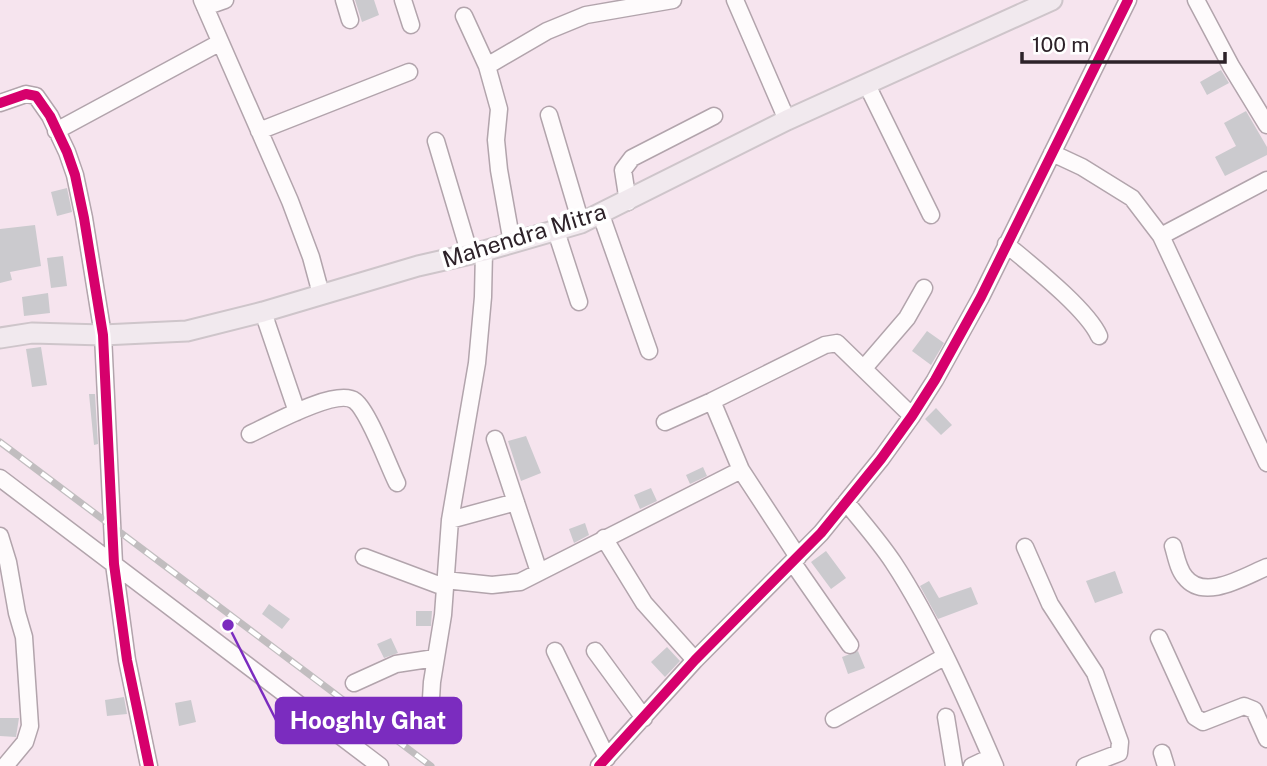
<svg xmlns="http://www.w3.org/2000/svg" width="1267" height="766" font-family="'Public Sans',sans-serif">
  <rect width="100%" height="100%" fill="#f6e4ee"/>
  <path fill="#cbcace" d="M 355,0 L 374,0 L 379,15 L 362,22 Z
    M 1221,70 L 1229,83 L 1207,95 L 1200,82 Z
    M 1246,111 L 1267,147 L 1267,155 L 1225,176 L 1215,157 L 1236,146 L 1224,123 Z
    M 67,188 L 72,212 L 57,216 L 51,192 Z
    M 35,225 L 41,266 L 10,272 L 12,280 L 0,283 L 0,229 Z
    M 63,256 L 67,286 L 51,288 L 47,258 Z
    M 48,293 L 50,313 L 24,316 L 22,297 Z
    M 927,331 L 944,343 L 931,365 L 912,351 Z
    M 41,347 L 47,385 L 32,387 L 26,349 Z
    M 89,394 L 95,394 L 98,444 L 94,445 Z
    M 936,408 L 952,425 L 941,435 L 925,419 Z
    M 526,436 L 541,473 L 521,481 L 508,441 Z
    M 703,467 L 707,476 L 690,484 L 686,475 Z
    M 651,488 L 657,501 L 640,509 L 634,495 Z
    M 585,523 L 589,535 L 574,543 L 569,529 Z
    M 826,551 L 846,578 L 831,589 L 811,562 Z
    M 1115,571 L 1123,593 L 1095,603 L 1086,581 Z
    M 929,581 L 939,598 L 971,587 L 978,604 L 938,619 L 920,586 Z
    M 269,604 L 290,619 L 282,629 L 262,614 Z
    M 416,611 L 432,611 L 431,626 L 416,626 Z
    M 391,638 L 398,653 L 384,658 L 377,644 Z
    M 667,647 L 680,661 L 665,677 L 651,662 Z
    M 858,651 L 865,668 L 848,674 L 842,657 Z
    M 124,697 L 127,714 L 107,716 L 105,700 Z
    M 191,700 L 196,722 L 179,726 L 175,703 Z
    M 0,718 L 19,718 L 16,737 L 0,736 Z"/>
  <g fill="none" stroke-linecap="round" stroke-linejoin="round">
    <defs>
      <path id="minor" d="M 202,0 L 290,201 L 311,257 L 321,294
        M 344,0 L 350,20
        M 403,0 L 411,25
        M 735,0 L 787,120
        M 1196,0 L 1231,66 L 1267,125
        M 205,7 L 225,0
        M 464,16 L 487,66 L 499,109 L 496,140 L 499,170 L 512,243
        M 487,66 L 547,31 L 586,15 L 673,0
        M 867,85 L 931,215
        M 0,103 L 26,94 L 36,96 L 50,116 L 67,152 L 75,175 L 84,218 L 103,335 L 114,564 L 127,660 L 149,766
        M 549,115 L 581,223
        M 56,131 L 219,43
        M 259,131 L 409,72
        M 436,141 L 470,255
        M 1052,153 L 1082,167 L 1132,198 L 1161,236 L 1267,463
        M 628,202 L 623,170 L 632,158 L 714,116
        M 601,215 L 649,351
        M 556,231 L 579,302
        M 1161,236 L 1267,180
        M 1006,244 C 1031,265 1087,309 1099,336
        M 263,312 L 297,412
        M 864,368 L 907,318 L 924,288
        M 712,401 L 741,470 L 798,557
        M 665,422 L 712,401 L 825,345 L 837,343 L 912,416
        M 250,434 C 270,425 337,387 355,401 C 369,412 388,465 397,483
        M 495,439 L 539,572
        M 0,478 L 380,766
        M 846,502 C 862,522 879,541 893,562 C 932,621 967,701 995,766
        M 450,520 L 516,502
        M 0,536 L 8,562 L 17,613 L 24,637 L 30,726 L 25,742 L 5,766
        M 604,538 L 644,603 L 695,660
        M 1173,546 C 1176,556 1178,569 1185,577 C 1204,602 1245,576 1267,567
        M 1025,547 L 1050,604 L 1095,673 L 1120,742 L 1119,753 L 1085,766
        M 364,557 L 444,587
        M 793,563 L 850,645
        M 445,580 L 492,585 L 520,582 L 741,470
        M 1159,638 L 1195,717 L 1203,722 L 1244,706 L 1254,710 L 1267,739
        M 555,651 L 607,758
        M 595,651 L 644,718
        M 354,683 L 396,664 L 435,658
        M 946,717 L 954,766
        M 834,719 L 944,657
        M 429,732 L 432,682 L 443,615 L 450,520 L 477,363 L 483,297 L 484,251
        M 1162,753 L 1166,766
        M 599,766 L 695,660 L 821,533 L 881,459 L 912,416 L 935,380 L 981,297 L 1128,0
        M 972,766 L 991,757"/>
      <path id="major" d="M 0,338 L 32,333 L 103,335 L 187,331 L 263,312 L 418,266 L 484,251 L 581,223 L 787,120 L 1052,0"/>
    </defs>
    <use href="#minor" stroke="#b2a4ac" stroke-width="19"/>
    <use href="#major" stroke="#cec5ca" stroke-width="23"/>
    <use href="#minor" stroke="#fefbfc" stroke-width="16"/>
    <use href="#major" stroke="#f1e9ee" stroke-width="19"/>
    <defs>
      <path id="rail" d="M 0,442 L 431,766"/>
    </defs>
    <use href="#rail" stroke="#c1bdbf" stroke-width="7"/>
    <use href="#rail" stroke="#fff" stroke-width="4.5" stroke-dasharray="13" stroke-linecap="butt"/>
    <defs>
      <path id="cycleway" d="M 0,103 L 26,94 L 36,96 L 50,116 L 67,152 L 75,175 L 84,218 L 103,335 L 114,564 L 127,660 L 149,766
        M 599,766 L 695,660 L 821,533 L 881,459 L 912,416 L 935,380 L 981,297 L 1128,0"/>
    </defs>
    <use href="#cycleway" stroke="#fff" stroke-width="15"/>
    <use href="#cycleway" stroke="#d6006c" stroke-width="10"/>
  </g>
  <g text-anchor="middle" dominant-baseline="central" stroke-width="7" stroke-linejoin="round" paint-order="stroke">
    <g font-size="23" fill="#2d2229" stroke="#fff">
      <text transform="translate(524 235) rotate(-17)">Mahendra Mitra</text>
    </g>
  </g>
  <path fill="none" stroke="#7b2cbf" stroke-width="2.5" d="M228 625L276 720"/>
  <circle fill="#7b2cbf" stroke="#fff" stroke-width="2.5" cx="228" cy="625" r="7"/>
  <rect fill="#7b2cbf" stroke="#7b2cbf" stroke-width="2.5" x="276" y="698" width="185" height="45" rx="7"/>
  <g font-size="24" text-anchor="middle" font-weight="bold" fill="#fff">
    <text x="368" y="729">Hooghly Ghat</text>
  </g>
  <path d="M1022 52v10h203v-10" fill="none" stroke="#2d2229" stroke-width="3.5"/>
  <text x="1032" y="52" font-size="21" fill="#2d2229" stroke="#ffffff" stroke-width="5" paint-order="stroke">100 m</text>
</svg>
